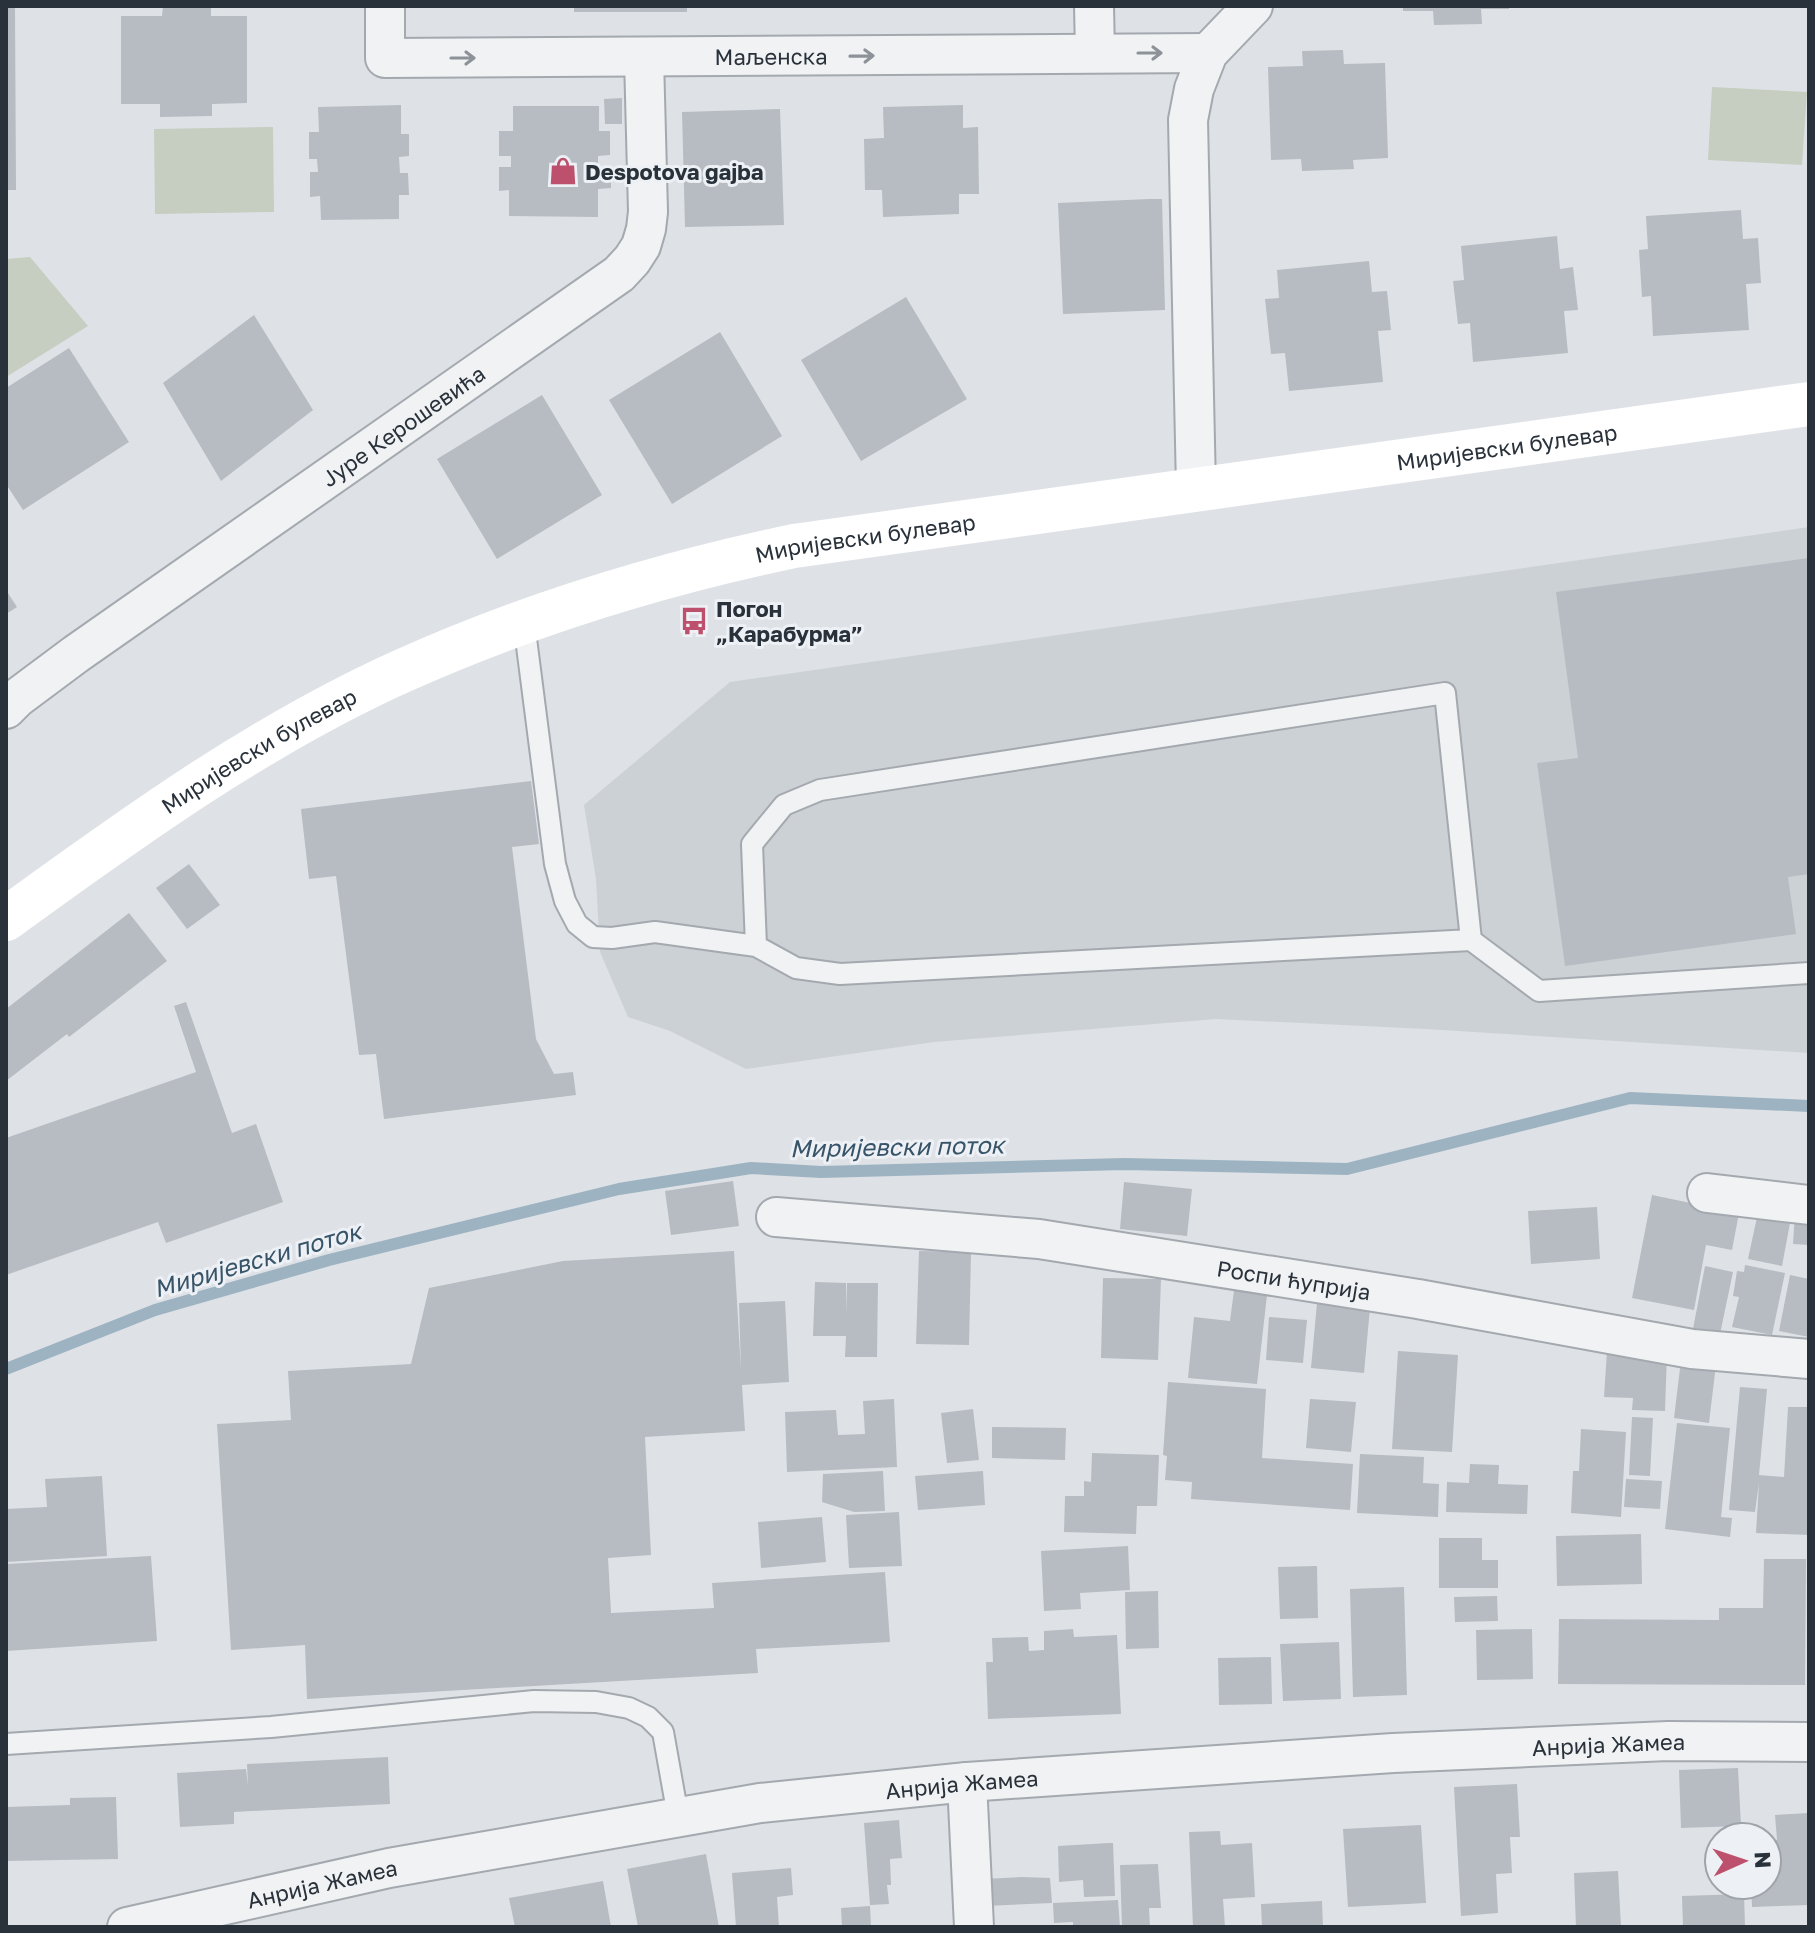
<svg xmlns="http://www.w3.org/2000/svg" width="1815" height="1933" font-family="'Golos Text',sans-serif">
  <rect width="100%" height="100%" fill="#dee2e6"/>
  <path fill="#ccd1d6" d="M 1809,527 L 1809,1053 L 1426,1029 L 1216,1019 L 934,1042 L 746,1069 L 670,1031 L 628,1017 L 600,952 L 596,879 L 584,805 L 730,682 Z"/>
  <path fill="#c5cec0" d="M 1712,87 L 1807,92 L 1802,165 L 1708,160 Z
    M 273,127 L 274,212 L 155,214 L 154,129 Z
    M 30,257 L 88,326 L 6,377 L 6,259 Z"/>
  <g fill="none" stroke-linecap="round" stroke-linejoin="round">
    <path stroke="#9db3c2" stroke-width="12" d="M 6,1369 L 155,1310 L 329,1260 L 619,1189 L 751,1168 L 821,1172 L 1125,1164 L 1347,1169 L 1630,1098 L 1809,1106"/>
  </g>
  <path fill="#b6bcc2" d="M 6,6 L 15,6 L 16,190 L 6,190 Z
    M 163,6 L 211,6 L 211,16 L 247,16 L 247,103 L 212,104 L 212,116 L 160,117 L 160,104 L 121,104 L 121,16 L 162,16 Z
    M 574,6 L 687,6 L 687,12 L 574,12 Z
    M 1403,6 L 1509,6 L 1509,9 L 1481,9 L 1482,24 L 1434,25 L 1433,11 L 1403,11 Z
    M 1343,50 L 1344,64 L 1385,63 L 1388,158 L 1353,160 L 1354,169 L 1302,171 L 1301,159 L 1271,160 L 1268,67 L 1303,66 L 1302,51 Z
    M 622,98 L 622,124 L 605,124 L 604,99 Z
    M 401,105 L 401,134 L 409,134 L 409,156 L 399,157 L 400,173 L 408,173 L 409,195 L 399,195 L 399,219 L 321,220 L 320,196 L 310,197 L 310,172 L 318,172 L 317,159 L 309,159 L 309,132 L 319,132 L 318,107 Z
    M 963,105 L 963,128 L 978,127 L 979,194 L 959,194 L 959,214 L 883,217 L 882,190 L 865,190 L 864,139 L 884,138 L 883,107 Z
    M 513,106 L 599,106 L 599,131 L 610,131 L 610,155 L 598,156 L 598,170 L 611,170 L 611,188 L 598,189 L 598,217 L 509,216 L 509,190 L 499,191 L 499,167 L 511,167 L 511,156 L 499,156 L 499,131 L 513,131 Z
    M 780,109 L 784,225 L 685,227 L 682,112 Z
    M 1149,199 L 1162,199 L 1165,310 L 1063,314 L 1058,203 Z
    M 1741,210 L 1743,239 L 1758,238 L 1761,283 L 1746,284 L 1749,330 L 1653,336 L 1651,296 L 1642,297 L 1639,250 L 1648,249 L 1646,216 Z
    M 1557,236 L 1560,269 L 1573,267 L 1578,310 L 1564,311 L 1568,353 L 1473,362 L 1470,323 L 1458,324 L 1453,281 L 1464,280 L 1461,246 Z
    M 1369,261 L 1372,292 L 1387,291 L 1391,330 L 1378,331 L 1383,382 L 1289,391 L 1285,353 L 1271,354 L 1265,299 L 1279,298 L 1277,270 Z
    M 906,297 L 967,399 L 861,461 L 801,360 Z
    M 254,315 L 313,410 L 221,481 L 163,383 Z
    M 720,332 L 782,436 L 672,504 L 609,400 Z
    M 69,348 L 129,442 L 23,510 L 6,484 L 6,388 Z
    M 542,395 L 602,495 L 497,559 L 437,459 Z
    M 1809,558 L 1809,874 L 1788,877 L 1796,934 L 1565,966 L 1537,763 L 1578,758 L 1556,592 Z
    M 6,590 L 17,607 L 6,614 Z
    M 531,781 L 539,844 L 512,847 L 536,1039 L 554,1074 L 573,1072 L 576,1095 L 384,1119 L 376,1054 L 359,1055 L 336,876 L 309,879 L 301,809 Z
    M 189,864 L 220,905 L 187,929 L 156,888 Z
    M 129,913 L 167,961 L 69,1037 L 67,1034 L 6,1081 L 6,1009 Z
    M 186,1002 L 232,1133 L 256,1124 L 283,1202 L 166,1243 L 158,1222 L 6,1275 L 6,1138 L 196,1072 L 174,1006 Z
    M 733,1181 L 739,1226 L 671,1235 L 665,1191 Z
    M 1124,1182 L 1192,1189 L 1187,1236 L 1120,1229 Z
    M 1652,1195 L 1739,1213 L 1732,1250 L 1706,1245 L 1694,1310 L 1632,1298 Z
    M 1597,1207 L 1600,1259 L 1531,1264 L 1528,1211 Z
    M 1795,1212 L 1809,1213 L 1809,1245 L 1793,1244 Z
    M 1757,1217 L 1790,1223 L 1782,1266 L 1748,1259 Z
    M 734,1251 L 741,1370 L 739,1303 L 785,1301 L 789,1382 L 742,1385 L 745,1431 L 645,1437 L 651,1555 L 608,1558 L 611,1613 L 714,1608 L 712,1583 L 885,1572 L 890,1642 L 756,1649 L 758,1673 L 307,1699 L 305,1645 L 231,1650 L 217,1424 L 291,1420 L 288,1371 L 411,1364 L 429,1288 L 563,1261 Z
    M 919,1251 L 971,1252 L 969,1345 L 916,1344 Z
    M 1745,1265 L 1785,1273 L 1772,1335 L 1732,1327 L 1739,1297 L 1733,1296 L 1737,1271 L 1744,1272 Z
    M 1705,1266 L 1733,1272 L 1720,1334 L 1693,1329 Z
    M 1790,1275 L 1809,1279 L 1809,1337 L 1779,1331 Z
    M 1103,1278 L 1161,1279 L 1158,1360 L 1101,1358 Z
    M 815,1282 L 846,1283 L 846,1313 L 847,1283 L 878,1283 L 877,1357 L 845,1357 L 846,1336 L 813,1336 Z
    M 1235,1283 L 1268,1286 L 1257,1384 L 1188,1378 L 1194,1317 L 1230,1321 Z
    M 1317,1303 L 1370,1308 L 1364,1373 L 1311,1368 Z
    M 1269,1317 L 1307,1320 L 1303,1363 L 1266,1360 Z
    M 1398,1351 L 1458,1355 L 1452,1452 L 1392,1449 Z
    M 1607,1351 L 1667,1353 L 1665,1411 L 1632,1410 L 1633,1398 L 1604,1397 Z
    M 1682,1352 L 1717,1356 L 1709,1423 L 1674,1418 Z
    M 1168,1382 L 1266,1389 L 1262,1458 L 1353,1464 L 1350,1510 L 1191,1499 L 1192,1482 L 1165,1480 L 1167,1456 L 1163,1455 Z
    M 1740,1387 L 1767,1389 L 1759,1475 L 1784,1477 L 1788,1407 L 1809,1407 L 1809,1535 L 1756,1533 L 1759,1483 L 1755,1512 L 1729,1510 Z
    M 894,1399 L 897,1467 L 787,1472 L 785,1412 L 836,1410 L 838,1435 L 865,1434 L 863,1401 Z
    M 1310,1399 L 1356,1402 L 1351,1452 L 1306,1448 Z
    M 973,1409 L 979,1460 L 947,1463 L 941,1413 Z
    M 1632,1417 L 1653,1418 L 1650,1476 L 1629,1475 Z
    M 1677,1423 L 1730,1428 L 1721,1517 L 1732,1518 L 1730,1537 L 1665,1529 Z
    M 992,1427 L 1066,1428 L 1065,1460 L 992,1458 Z
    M 1581,1429 L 1626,1432 L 1621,1517 L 1571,1513 L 1573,1471 L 1579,1471 Z
    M 1092,1453 L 1159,1455 L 1157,1506 L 1137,1506 L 1136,1534 L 1064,1532 L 1065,1496 L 1084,1496 L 1084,1481 L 1091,1482 Z
    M 1360,1454 L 1424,1457 L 1423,1483 L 1439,1484 L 1438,1517 L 1357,1513 Z
    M 1470,1464 L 1499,1465 L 1498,1484 L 1528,1485 L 1527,1514 L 1446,1512 L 1447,1482 L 1469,1483 Z
    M 883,1471 L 885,1511 L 854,1512 L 822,1502 L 823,1474 Z
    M 983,1471 L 985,1505 L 918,1510 L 915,1476 Z
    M 102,1476 L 107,1556 L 6,1562 L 6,1509 L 47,1507 L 45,1479 Z
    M 1626,1479 L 1662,1481 L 1660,1509 L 1624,1507 Z
    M 899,1512 L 902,1566 L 849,1568 L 846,1515 Z
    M 822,1517 L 826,1562 L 761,1568 L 758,1522 Z
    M 1641,1534 L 1642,1584 L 1557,1586 L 1556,1536 Z
    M 1439,1538 L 1482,1538 L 1482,1560 L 1498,1560 L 1498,1588 L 1439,1588 Z
    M 1128,1546 L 1130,1590 L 1080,1593 L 1081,1609 L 1044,1611 L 1041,1551 Z
    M 151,1556 L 157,1641 L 6,1651 L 6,1564 Z
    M 1764,1559 L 1806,1559 L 1805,1685 L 1558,1684 L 1559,1619 L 1719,1620 L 1719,1608 L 1763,1608 Z
    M 1317,1566 L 1318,1618 L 1280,1619 L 1278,1567 Z
    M 1404,1587 L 1407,1695 L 1353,1697 L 1350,1589 Z
    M 1158,1591 L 1159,1648 L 1126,1649 L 1125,1592 Z
    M 1497,1596 L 1498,1621 L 1455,1622 L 1454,1597 Z
    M 1073,1629 L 1074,1637 L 1117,1635 L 1121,1714 L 988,1719 L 986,1662 L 993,1662 L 992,1638 L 1028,1637 L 1029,1651 L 1044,1650 L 1044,1631 Z
    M 1532,1629 L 1533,1679 L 1477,1680 L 1476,1630 Z
    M 1339,1642 L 1341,1699 L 1283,1701 L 1280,1644 Z
    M 1271,1657 L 1272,1704 L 1219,1705 L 1218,1658 Z
    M 388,1757 L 390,1804 L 234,1812 L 234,1824 L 180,1827 L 177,1773 L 246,1769 L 248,1786 L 247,1764 Z
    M 1738,1768 L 1741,1826 L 1681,1828 L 1679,1770 Z
    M 1517,1784 L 1520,1837 L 1510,1837 L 1512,1873 L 1496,1874 L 1498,1913 L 1461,1916 L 1454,1787 Z
    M 116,1797 L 118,1859 L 6,1861 L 6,1807 L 70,1805 L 70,1798 Z
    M 1809,1813 L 1809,1905 L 1752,1907 L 1751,1885 L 1767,1885 L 1767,1840 L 1777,1840 L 1775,1815 Z
    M 899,1820 L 902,1858 L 890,1859 L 891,1885 L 887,1885 L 889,1904 L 870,1905 L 864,1823 Z
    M 1421,1825 L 1426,1903 L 1348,1907 L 1343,1829 Z
    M 1220,1831 L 1221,1845 L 1252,1843 L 1255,1897 L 1223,1899 L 1225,1927 L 1193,1927 L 1189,1832 Z
    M 1109,1843 L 1113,1843 L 1115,1896 L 1084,1897 L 1083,1880 L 1059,1882 L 1058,1846 Z
    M 706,1854 L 719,1927 L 638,1927 L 627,1869 Z
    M 1158,1864 L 1161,1908 L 1149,1908 L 1150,1927 L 1122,1927 L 1120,1865 Z
    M 791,1868 L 793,1895 L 777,1897 L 779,1927 L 736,1927 L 732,1873 Z
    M 1618,1871 L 1621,1927 L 1576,1927 L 1574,1873 Z
    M 1021,1877 L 1050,1878 L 1052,1903 L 985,1906 L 984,1879 Z
    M 603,1881 L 611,1927 L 515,1927 L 509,1898 Z
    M 1744,1894 L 1745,1927 L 1683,1927 L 1682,1896 Z
    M 1118,1900 L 1120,1927 L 1073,1927 L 1073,1922 L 1054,1923 L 1053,1903 Z
    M 1322,1901 L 1323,1927 L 1262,1927 L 1261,1904 Z
    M 870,1906 L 871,1927 L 842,1927 L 841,1908 Z"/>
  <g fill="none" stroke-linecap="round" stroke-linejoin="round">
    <defs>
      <path id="lane" d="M 524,623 L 555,864 L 565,901 L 577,924 L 593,937 L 612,938 L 655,932 L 756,946 L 796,968 L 840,974 L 1471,940 L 1539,991 L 1809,973
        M 756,946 L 752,844 L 784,805 L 820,790 L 1445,693 L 1471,940
        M 6,1744 L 271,1727 L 534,1701 L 596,1702 L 629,1708 L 648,1717 L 663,1732 L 678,1816"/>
      <g id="street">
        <path id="s1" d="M 385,6 L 385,58 L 1208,53"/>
        <path d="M 1094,6 L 1095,53"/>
        <path d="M 1196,488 L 1188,120 L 1194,89 L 1208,53 L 1253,6"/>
        <path id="s2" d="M 6,709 L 17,698 L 76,654 L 619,274 L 632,260 L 641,246 L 646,229 L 648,212 L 644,58"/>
        <path d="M 1707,1193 L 1809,1205"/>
        <path id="s3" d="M 776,1217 L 1039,1239 L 1418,1299 L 1692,1349 L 1809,1359"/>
        <path d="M 967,1782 L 974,1927"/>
        <path id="s4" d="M 127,1927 L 389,1868 L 760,1803 L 967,1782 L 1393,1753 L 1668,1741 L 1809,1742"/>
      </g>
    </defs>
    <use href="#lane" stroke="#a4a9af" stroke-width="24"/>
    <use href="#street" stroke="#a4a9af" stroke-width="42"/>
    <use href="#lane" stroke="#f0f2f4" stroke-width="20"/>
    <use href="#street" stroke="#f0f2f4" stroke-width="38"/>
    <path stroke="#fff" stroke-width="44" id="s5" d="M 6,919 C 131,828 260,735 402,671 C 527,615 660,574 794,546 L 1809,404"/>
  </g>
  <defs><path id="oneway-shaft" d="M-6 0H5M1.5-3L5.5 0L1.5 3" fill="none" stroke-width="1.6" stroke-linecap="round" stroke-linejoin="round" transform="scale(2)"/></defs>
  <g stroke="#8c9297">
    <use href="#oneway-shaft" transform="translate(1150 53)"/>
    <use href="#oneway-shaft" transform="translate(862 56) rotate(-1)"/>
    <use href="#oneway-shaft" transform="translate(463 58)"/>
  </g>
  <defs>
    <symbol id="shop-bare" viewBox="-9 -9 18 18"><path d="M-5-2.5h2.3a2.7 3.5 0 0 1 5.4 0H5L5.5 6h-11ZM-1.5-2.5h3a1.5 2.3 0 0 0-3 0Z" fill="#bd516d" stroke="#edf0f4" stroke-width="2.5" paint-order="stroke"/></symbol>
    <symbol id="bus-bare" viewBox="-9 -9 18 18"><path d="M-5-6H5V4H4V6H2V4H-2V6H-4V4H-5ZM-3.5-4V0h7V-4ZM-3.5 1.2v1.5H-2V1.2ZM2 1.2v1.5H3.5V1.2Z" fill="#bd516d" stroke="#edf0f4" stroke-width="2.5" paint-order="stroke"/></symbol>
  </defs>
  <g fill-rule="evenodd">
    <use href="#shop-bare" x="543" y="151" width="40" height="40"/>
    <use href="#bus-bare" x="674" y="601" width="40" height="40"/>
  </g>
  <g text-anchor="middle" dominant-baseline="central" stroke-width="6" stroke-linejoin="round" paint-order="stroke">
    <g font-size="22" fill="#29313a" stroke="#edf0f4">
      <text stroke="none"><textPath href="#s1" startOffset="438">Маљенска</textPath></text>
      <text stroke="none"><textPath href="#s2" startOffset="488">Јуре Керошевића</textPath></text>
      <text stroke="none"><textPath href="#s5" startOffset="1600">Миријевски булевар</textPath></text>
      <text stroke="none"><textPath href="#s5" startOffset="952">Миријевски булевар</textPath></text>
      <text stroke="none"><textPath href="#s5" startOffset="304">Миријевски булевар</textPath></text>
      <text stroke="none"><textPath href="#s3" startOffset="522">Роспи ћуприја</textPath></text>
      <text stroke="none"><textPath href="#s4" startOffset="1496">Анрија Жамеа</textPath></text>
      <text stroke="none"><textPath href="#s4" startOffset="848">Анрија Жамеа</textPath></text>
      <text stroke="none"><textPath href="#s4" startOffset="200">Анрија Жамеа</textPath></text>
    </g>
    <g font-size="22" font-weight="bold" fill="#29313a" stroke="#edf0f4" text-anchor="start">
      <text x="585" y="171">Despotova gajba</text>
      <text x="716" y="608">Погон<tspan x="716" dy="25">„Карабурма”</tspan></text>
    </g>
    <g font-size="24" font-style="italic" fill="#385469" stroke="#edf0f4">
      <text transform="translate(897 1146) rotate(-1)">Миријевски поток</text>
      <text transform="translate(257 1259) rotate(-16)">Миријевски поток</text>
    </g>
  </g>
  <rect width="1815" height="1933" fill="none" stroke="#29313a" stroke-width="16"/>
  <g transform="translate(1743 1861) rotate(87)"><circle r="38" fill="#edf0f4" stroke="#9fa4aa" stroke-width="2"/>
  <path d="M0-6L14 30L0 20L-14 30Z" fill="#bd516d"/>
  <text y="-12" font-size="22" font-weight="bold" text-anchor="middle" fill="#29313a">N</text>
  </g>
</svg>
